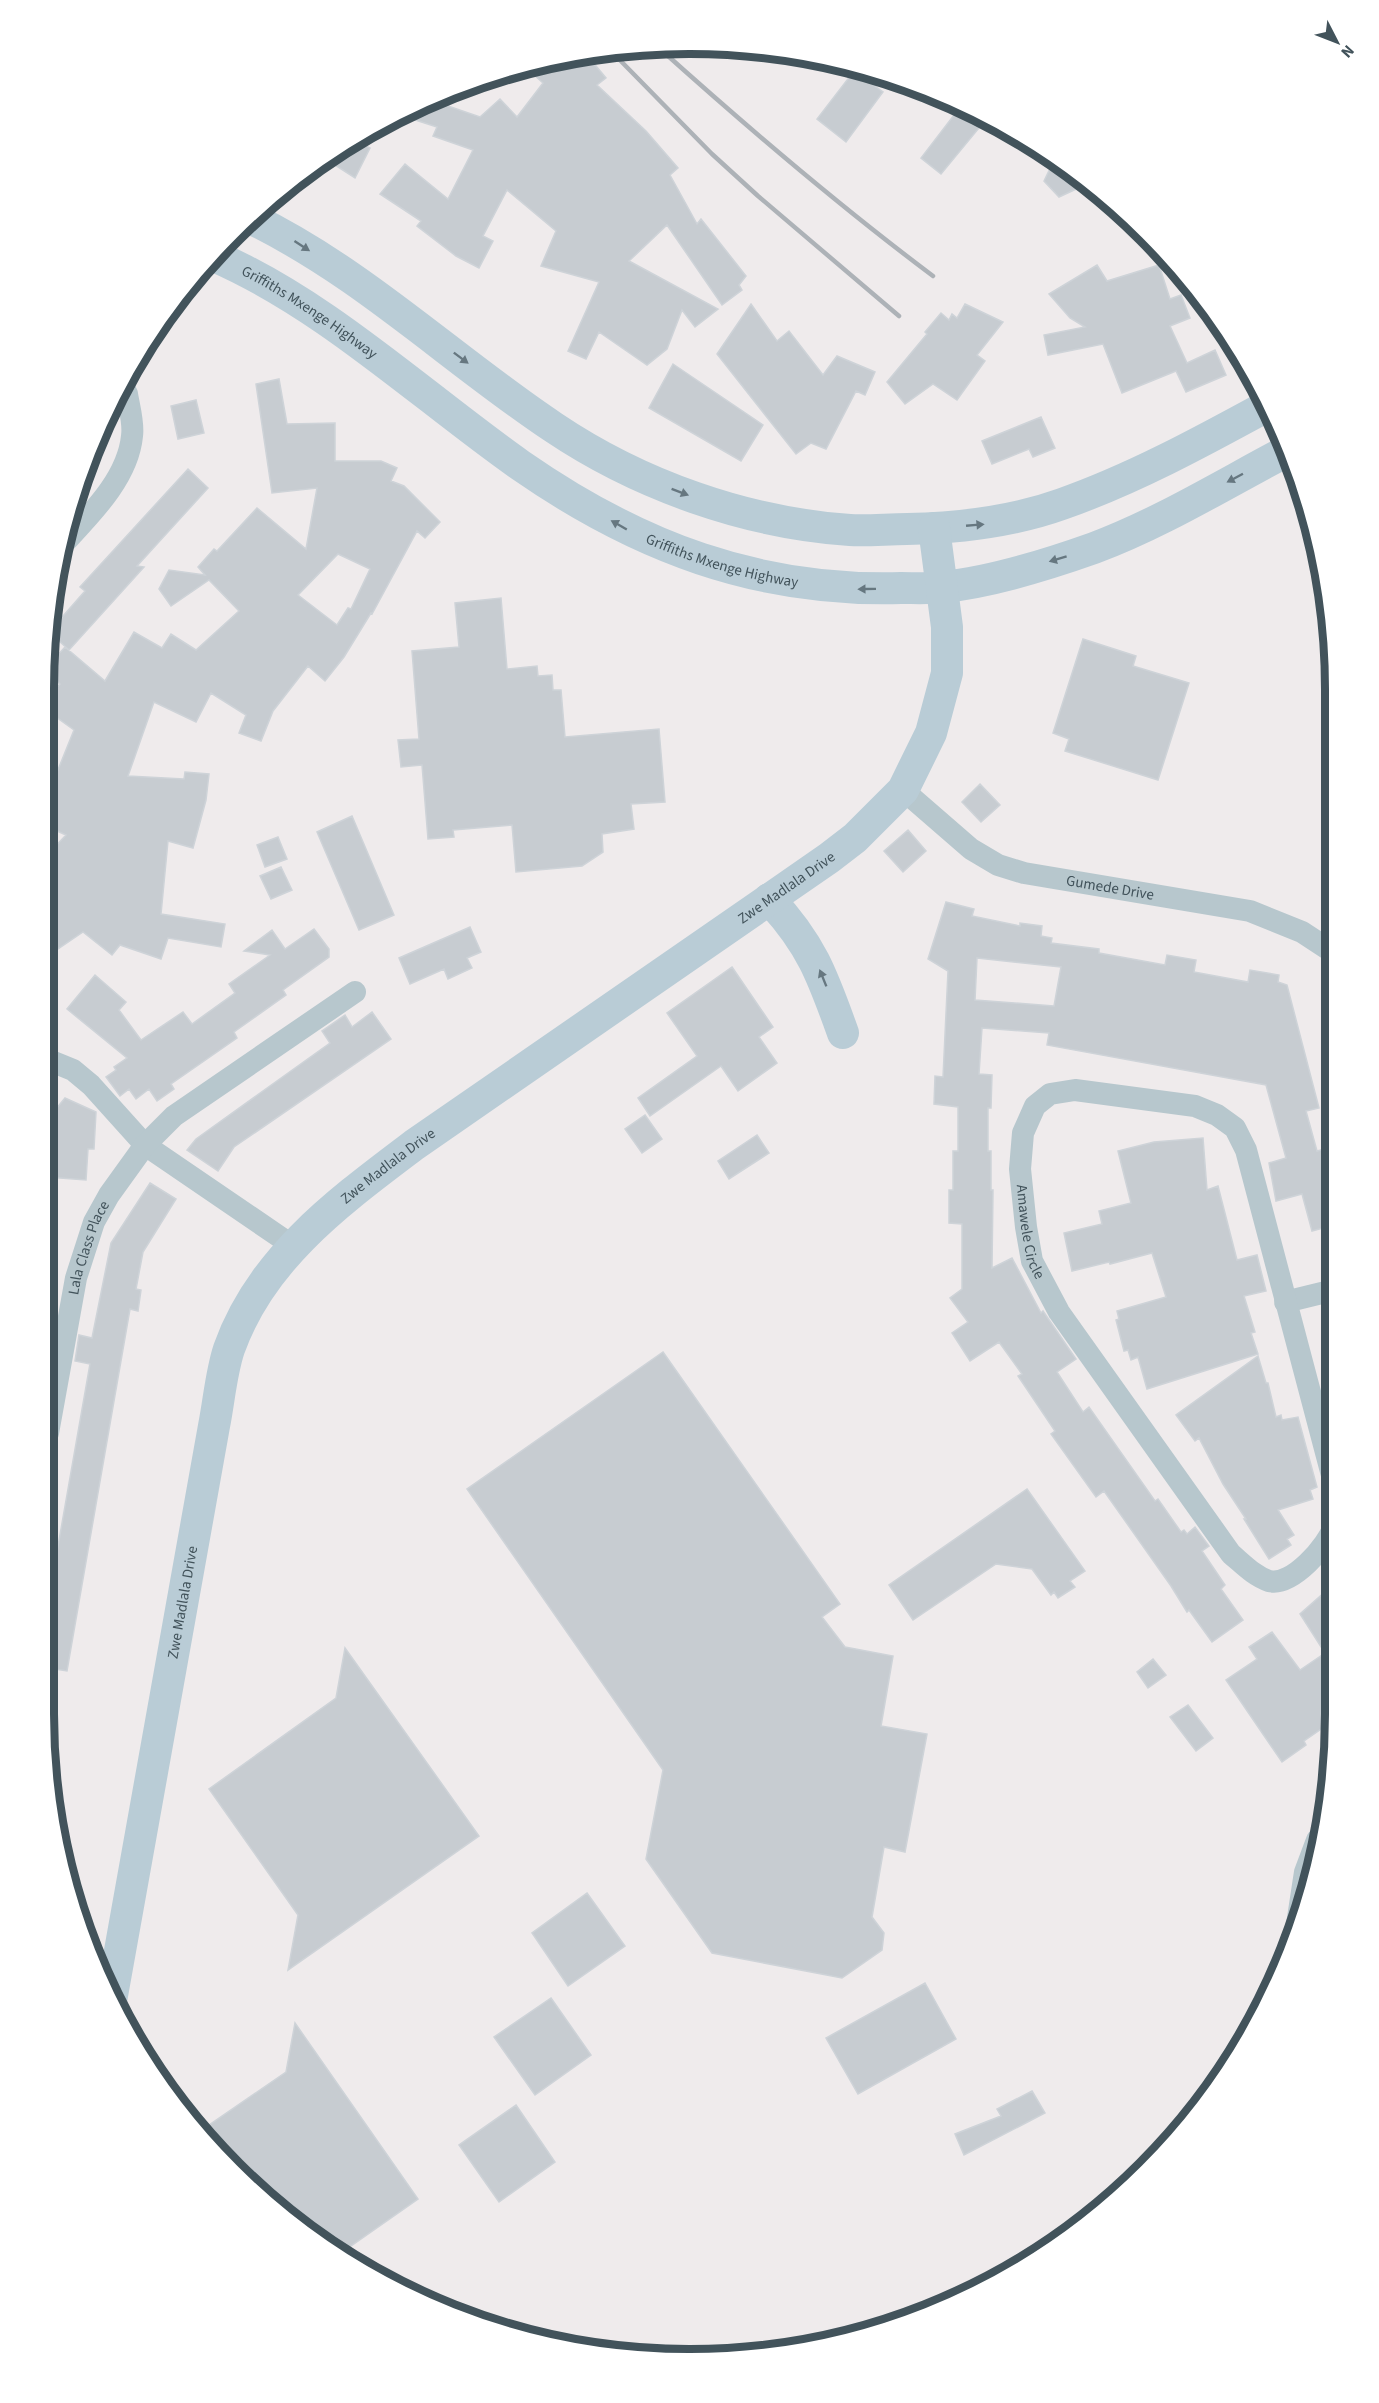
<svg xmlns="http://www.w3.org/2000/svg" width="1379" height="2403" font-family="'Source Sans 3',sans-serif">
  <rect width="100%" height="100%" fill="#efebec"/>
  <path fill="#c7ccd1" stroke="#ced3d8" stroke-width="1.5" fill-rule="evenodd" d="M 586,54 L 606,78 L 597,85 L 646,131 L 678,168 L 670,175 L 697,224 L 701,219 L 746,276 L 739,285 L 742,290 L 722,305 L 667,225 L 629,261 L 718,309 L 695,327 L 682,310 L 667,349 L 647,365 L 599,332 L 586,359 L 568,351 L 599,282 L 541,266 L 556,231 L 507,190 L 483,236 L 493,241 L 479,268 L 456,256 L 417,226 L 421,221 L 380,194 L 405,164 L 448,199 L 473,150 L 433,136 L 437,127 L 400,115 L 451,90 L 448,106 L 480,117 L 500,99 L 517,117 L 543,83 L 532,73 L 542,62 L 563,56 Z
    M 854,71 L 883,92 L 846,142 L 817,119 Z
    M 961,106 L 971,111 L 979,128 L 941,174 L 921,158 Z
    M 354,140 L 370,148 L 355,178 L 324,158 Z
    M 1055,158 L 1072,172 L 1087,184 L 1059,197 L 1044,181 Z
    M 1097,265 L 1107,281 L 1159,265 L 1170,299 L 1181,295 L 1190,318 L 1170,326 L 1187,363 L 1215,350 L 1226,375 L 1186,392 L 1176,371 L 1122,393 L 1103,344 L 1048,355 L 1044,335 L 1085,327 L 1070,318 L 1049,294 Z
    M 751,304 L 777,341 L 789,331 L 823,375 L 837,356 L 875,372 L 865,395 L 856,391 L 826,449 L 811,443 L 796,454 L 717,354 Z
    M 965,304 L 1003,322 L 977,355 L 985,361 L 957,400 L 933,384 L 905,404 L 887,382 L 927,334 L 925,332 L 941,313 L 949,320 L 952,314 L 957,318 Z
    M 673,364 L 763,425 L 741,461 L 649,408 Z
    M 279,379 L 287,424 L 335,423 L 335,461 L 381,461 L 397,468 L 391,481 L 404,486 L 440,522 L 425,538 L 417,531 L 372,614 L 371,613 L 344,657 L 325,681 L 308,666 L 273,711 L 261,741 L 239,733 L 246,715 L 211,693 L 196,722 L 154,702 L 128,776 L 184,779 L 185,772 L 209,774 L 206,800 L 193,848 L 168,841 L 161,914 L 225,924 L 221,947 L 168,938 L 161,959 L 120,945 L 112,955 L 83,932 L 46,957 L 46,856 L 66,835 L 46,826 L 45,802 L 74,730 L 45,709 L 45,703 L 60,684 L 45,669 L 65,647 L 105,681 L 134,632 L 162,648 L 171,634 L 196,650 L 239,611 L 209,580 L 171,606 L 159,589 L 169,570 L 205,575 L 198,567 L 214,549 L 217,551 L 257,508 L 306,549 L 317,488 L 272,493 L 256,384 ZM 338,554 L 370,569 L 351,609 L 348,608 L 337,625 L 298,595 Z
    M 196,400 L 204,433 L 178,439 L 171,406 Z
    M 1041,417 L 1055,448 L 1033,457 L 1029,449 L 992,464 L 982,441 Z
    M 188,469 L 208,488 L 137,566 L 144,567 L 69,650 L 49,632 L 85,591 L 80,587 Z
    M 501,598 L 507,669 L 537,666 L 538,676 L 552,675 L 553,690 L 561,690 L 565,737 L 659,729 L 665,802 L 631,804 L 634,829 L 602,834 L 603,852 L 582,866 L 516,872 L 512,825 L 453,830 L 454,837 L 428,839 L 422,765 L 401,767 L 398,740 L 419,739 L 412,651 L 459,647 L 455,603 Z
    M 1083,639 L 1136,656 L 1133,666 L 1189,683 L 1158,780 L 1065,751 L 1069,739 L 1053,733 Z
    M 980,784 L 1000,805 L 981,822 L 962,802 Z
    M 352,816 L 394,915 L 359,930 L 317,832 Z
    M 908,830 L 926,851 L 903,872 L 884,851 Z
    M 278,837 L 287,859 L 265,867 L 257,845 Z
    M 281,867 L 292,890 L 271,899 L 260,876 Z
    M 946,902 L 974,909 L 972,916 L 1020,926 L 1020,923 L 1042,926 L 1041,936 L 1052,938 L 1051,943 L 1099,949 L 1099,953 L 1165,965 L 1167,955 L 1196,960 L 1194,972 L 1248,982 L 1250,970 L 1279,975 L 1278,982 L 1287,985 L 1319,1108 L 1306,1111 L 1317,1151 L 1329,1148 L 1334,1168 L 1334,1225 L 1312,1231 L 1302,1194 L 1276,1201 L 1269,1163 L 1286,1158 L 1266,1085 L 1047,1045 L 1049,1033 L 982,1028 L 979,1074 L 992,1075 L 991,1108 L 988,1108 L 988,1151 L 991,1151 L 991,1190 L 993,1190 L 992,1268 L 1012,1258 L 1041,1313 L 1043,1311 L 1076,1359 L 1057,1372 L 1083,1412 L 1089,1407 L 1155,1501 L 1158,1499 L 1181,1532 L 1184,1530 L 1187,1534 L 1195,1527 L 1209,1546 L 1202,1551 L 1225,1585 L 1221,1589 L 1243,1620 L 1212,1642 L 1189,1610 L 1187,1612 L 1171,1586 L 1104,1491 L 1096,1497 L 1051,1434 L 1055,1431 L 1018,1376 L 1022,1374 L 999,1342 L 970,1361 L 952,1333 L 968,1322 L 950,1298 L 962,1289 L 962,1224 L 949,1223 L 949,1190 L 953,1190 L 953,1151 L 958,1151 L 958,1107 L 934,1104 L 935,1076 L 943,1077 L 948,971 L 928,959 ZM 977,958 L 1061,967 L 1054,1006 L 975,1000 Z
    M 470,927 L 481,952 L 467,958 L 472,968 L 448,979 L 444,969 L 410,984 L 399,958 Z
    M 314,929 L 329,949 L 329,957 L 283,990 L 286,995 L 234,1032 L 237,1038 L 171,1084 L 174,1089 L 157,1101 L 149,1089 L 136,1099 L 129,1089 L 120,1096 L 106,1077 L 116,1070 L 114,1067 L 127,1058 L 67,1009 L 95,975 L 126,1002 L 119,1010 L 141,1040 L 183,1012 L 192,1024 L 235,993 L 229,984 L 270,955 L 244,951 L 272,930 L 285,949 Z
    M 732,967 L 773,1027 L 759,1037 L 777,1063 L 738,1091 L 721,1066 L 650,1116 L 638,1098 L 697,1056 L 667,1013 Z
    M 372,1012 L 391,1039 L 234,1147 L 218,1171 L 187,1150 L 196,1139 L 330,1043 L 322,1031 L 345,1015 L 352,1027 Z
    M 65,1098 L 96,1112 L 94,1149 L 88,1149 L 86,1180 L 47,1177 L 47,1120 Z
    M 645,1115 L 662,1139 L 642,1153 L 625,1129 Z
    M 757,1135 L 769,1153 L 729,1179 L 718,1161 Z
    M 1203,1138 L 1207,1190 L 1218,1186 L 1237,1260 L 1257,1255 L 1266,1291 L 1244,1296 L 1255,1332 L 1251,1333 L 1258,1354 L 1147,1389 L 1138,1357 L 1131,1360 L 1128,1350 L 1124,1351 L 1116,1320 L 1119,1319 L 1117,1311 L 1166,1297 L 1152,1253 L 1110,1264 L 1109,1262 L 1072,1271 L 1064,1233 L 1102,1224 L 1099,1211 L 1131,1203 L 1118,1151 L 1154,1142 Z
    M 150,1183 L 176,1199 L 143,1252 L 136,1289 L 141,1290 L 138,1311 L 130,1309 L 67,1671 L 49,1668 L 48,1603 L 90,1364 L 75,1361 L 79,1335 L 92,1338 L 111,1243 Z
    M 663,1352 L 840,1604 L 822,1617 L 845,1647 L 893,1656 L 881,1726 L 927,1734 L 905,1852 L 884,1847 L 872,1917 L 884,1933 L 882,1950 L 842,1978 L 712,1953 L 646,1859 L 663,1770 L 467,1489 Z
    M 1258,1356 L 1266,1383 L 1268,1383 L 1276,1417 L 1281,1415 L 1282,1420 L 1298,1417 L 1317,1487 L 1310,1490 L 1313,1499 L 1278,1510 L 1294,1535 L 1287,1539 L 1291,1545 L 1269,1559 L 1244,1519 L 1246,1519 L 1223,1484 L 1199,1438 L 1195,1441 L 1176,1415 Z
    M 1027,1489 L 1085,1571 L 1070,1581 L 1075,1587 L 1058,1598 L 1054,1592 L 1051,1595 L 1032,1569 L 996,1564 L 913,1620 L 889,1585 Z
    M 1334,1584 L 1334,1720 L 1304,1741 L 1306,1745 L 1282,1762 L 1226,1680 L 1257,1659 L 1249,1647 L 1272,1632 L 1300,1670 L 1325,1653 L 1300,1614 Z
    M 345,1648 L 479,1836 L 288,1970 L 298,1915 L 209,1789 L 336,1698 Z
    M 1153,1659 L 1166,1675 L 1148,1688 L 1137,1672 Z
    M 1188,1705 L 1213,1738 L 1196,1751 L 1170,1717 Z
    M 587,1893 L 625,1946 L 568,1986 L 532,1933 Z
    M 925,1983 L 956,2039 L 858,2094 L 826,2038 Z
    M 551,1998 L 591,2055 L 535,2095 L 494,2037 Z
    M 295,2023 L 418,2199 L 338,2255 L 233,2171 L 199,2132 L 286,2072 Z
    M 1032,2091 L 1045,2113 L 964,2155 L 955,2134 L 1001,2116 L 997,2109 Z
    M 516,2105 L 555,2162 L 499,2202 L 459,2145 Z"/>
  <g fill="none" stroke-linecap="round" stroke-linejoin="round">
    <g stroke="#b7c7cd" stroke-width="22">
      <path d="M 66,541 C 93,512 128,477 132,436 C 134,423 129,407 127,394 L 124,388"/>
      <path id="s1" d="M 903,790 L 971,849 L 998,865 L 1024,873 L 1250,911 L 1302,932 L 1334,953"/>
      <path d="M 46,1059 L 73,1070 L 91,1085 L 145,1145 L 293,1246"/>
      <path d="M 1285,1302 L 1334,1290"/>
      <path id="s2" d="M 48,1433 L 76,1278 L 94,1222 L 109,1195 L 145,1145 L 174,1116 L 355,992"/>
      <path id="s3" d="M 1334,1483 L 1246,1150 L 1235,1128 L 1217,1115 L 1195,1106 L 1075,1090 L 1050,1094 L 1035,1106 L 1023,1133 L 1020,1169 L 1026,1227 L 1032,1261 L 1059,1312 L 1231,1554 C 1243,1564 1254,1576 1269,1581 C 1292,1587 1328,1545 1334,1526"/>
      <path d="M 1296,1931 L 1305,1872 L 1317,1840"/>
    </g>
    <g stroke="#b9ccd6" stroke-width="32">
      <path d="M 250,218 C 362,272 451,359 553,427 C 639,485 746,523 850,530 C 868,531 888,529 907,529 C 960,528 1012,522 1062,504 C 1133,479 1201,442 1267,406"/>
      <path id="s4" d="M 214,256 C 325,304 422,396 520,465 C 638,547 757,592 901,588 C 915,588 930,589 943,587 C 991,582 1049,564 1094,548 C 1161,523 1224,484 1287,451"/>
      <path d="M 769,899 C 811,943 823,977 843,1033"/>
      <path id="s5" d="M 111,2001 L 214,1426 C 219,1401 221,1373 229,1349 C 261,1258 340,1201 414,1145 L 829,858 L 855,838 L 903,790 L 931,733 L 947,673 L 947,627 L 934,528"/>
    </g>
    <path stroke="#adb2b7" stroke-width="4.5" d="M 658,47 C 747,127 837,204 933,276
      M 611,51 L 712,154 L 758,196 L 899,316"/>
  </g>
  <defs><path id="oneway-solid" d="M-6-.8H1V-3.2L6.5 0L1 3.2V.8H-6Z" transform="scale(1.5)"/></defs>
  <g fill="#667780">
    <use href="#oneway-solid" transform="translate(302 246) rotate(33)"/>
    <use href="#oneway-solid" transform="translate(461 358) rotate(37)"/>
    <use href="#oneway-solid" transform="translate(1235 478) rotate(152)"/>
    <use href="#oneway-solid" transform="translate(680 492) rotate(21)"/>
    <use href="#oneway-solid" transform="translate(619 525) rotate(-150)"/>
    <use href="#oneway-solid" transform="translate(975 525) rotate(-5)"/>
    <use href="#oneway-solid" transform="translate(1058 559) rotate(163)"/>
    <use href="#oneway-solid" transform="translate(867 589) rotate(179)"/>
    <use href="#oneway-solid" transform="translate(823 978) rotate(-112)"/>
  </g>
  <g text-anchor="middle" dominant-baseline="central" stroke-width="4.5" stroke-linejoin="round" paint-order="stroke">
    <g font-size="15" fill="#42535b" stroke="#fff">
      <text stroke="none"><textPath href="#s4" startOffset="111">Griffiths Mxenge Highway</textPath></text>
      <text stroke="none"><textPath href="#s4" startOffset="597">Griffiths Mxenge Highway</textPath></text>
      <text stroke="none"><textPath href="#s5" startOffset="1395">Zwe Madlala Drive</textPath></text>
      <text stroke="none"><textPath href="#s1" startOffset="236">Gumede Drive</textPath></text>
      <text stroke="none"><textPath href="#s5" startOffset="909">Zwe Madlala Drive</textPath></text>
      <text stroke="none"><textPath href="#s3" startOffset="710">Amawele Circle</textPath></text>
      <text stroke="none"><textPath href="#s2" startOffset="190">Lala Class Place</textPath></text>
      <text stroke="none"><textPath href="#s5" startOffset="405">Zwe Madlala Drive</textPath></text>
    </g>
  </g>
  <path d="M0 0H1379V2403H0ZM689 54H690A635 635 0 0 1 1325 689V1714A635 635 0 0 1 690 2349H689A635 635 0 0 1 54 1714V689A635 635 0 0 1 689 54Z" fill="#fff" fill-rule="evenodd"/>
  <path fill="none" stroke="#42535b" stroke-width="8" d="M689 54H690A635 635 0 0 1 1325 689V1714A635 635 0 0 1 690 2349H689A635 635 0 0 1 54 1714V689A635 635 0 0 1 689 54Z"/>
  <g transform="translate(1337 42) rotate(132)" stroke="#ffffff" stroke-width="4.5" paint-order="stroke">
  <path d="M0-4.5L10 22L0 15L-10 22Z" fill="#42535b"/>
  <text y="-9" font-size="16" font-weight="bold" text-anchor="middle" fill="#42535b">N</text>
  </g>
</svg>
